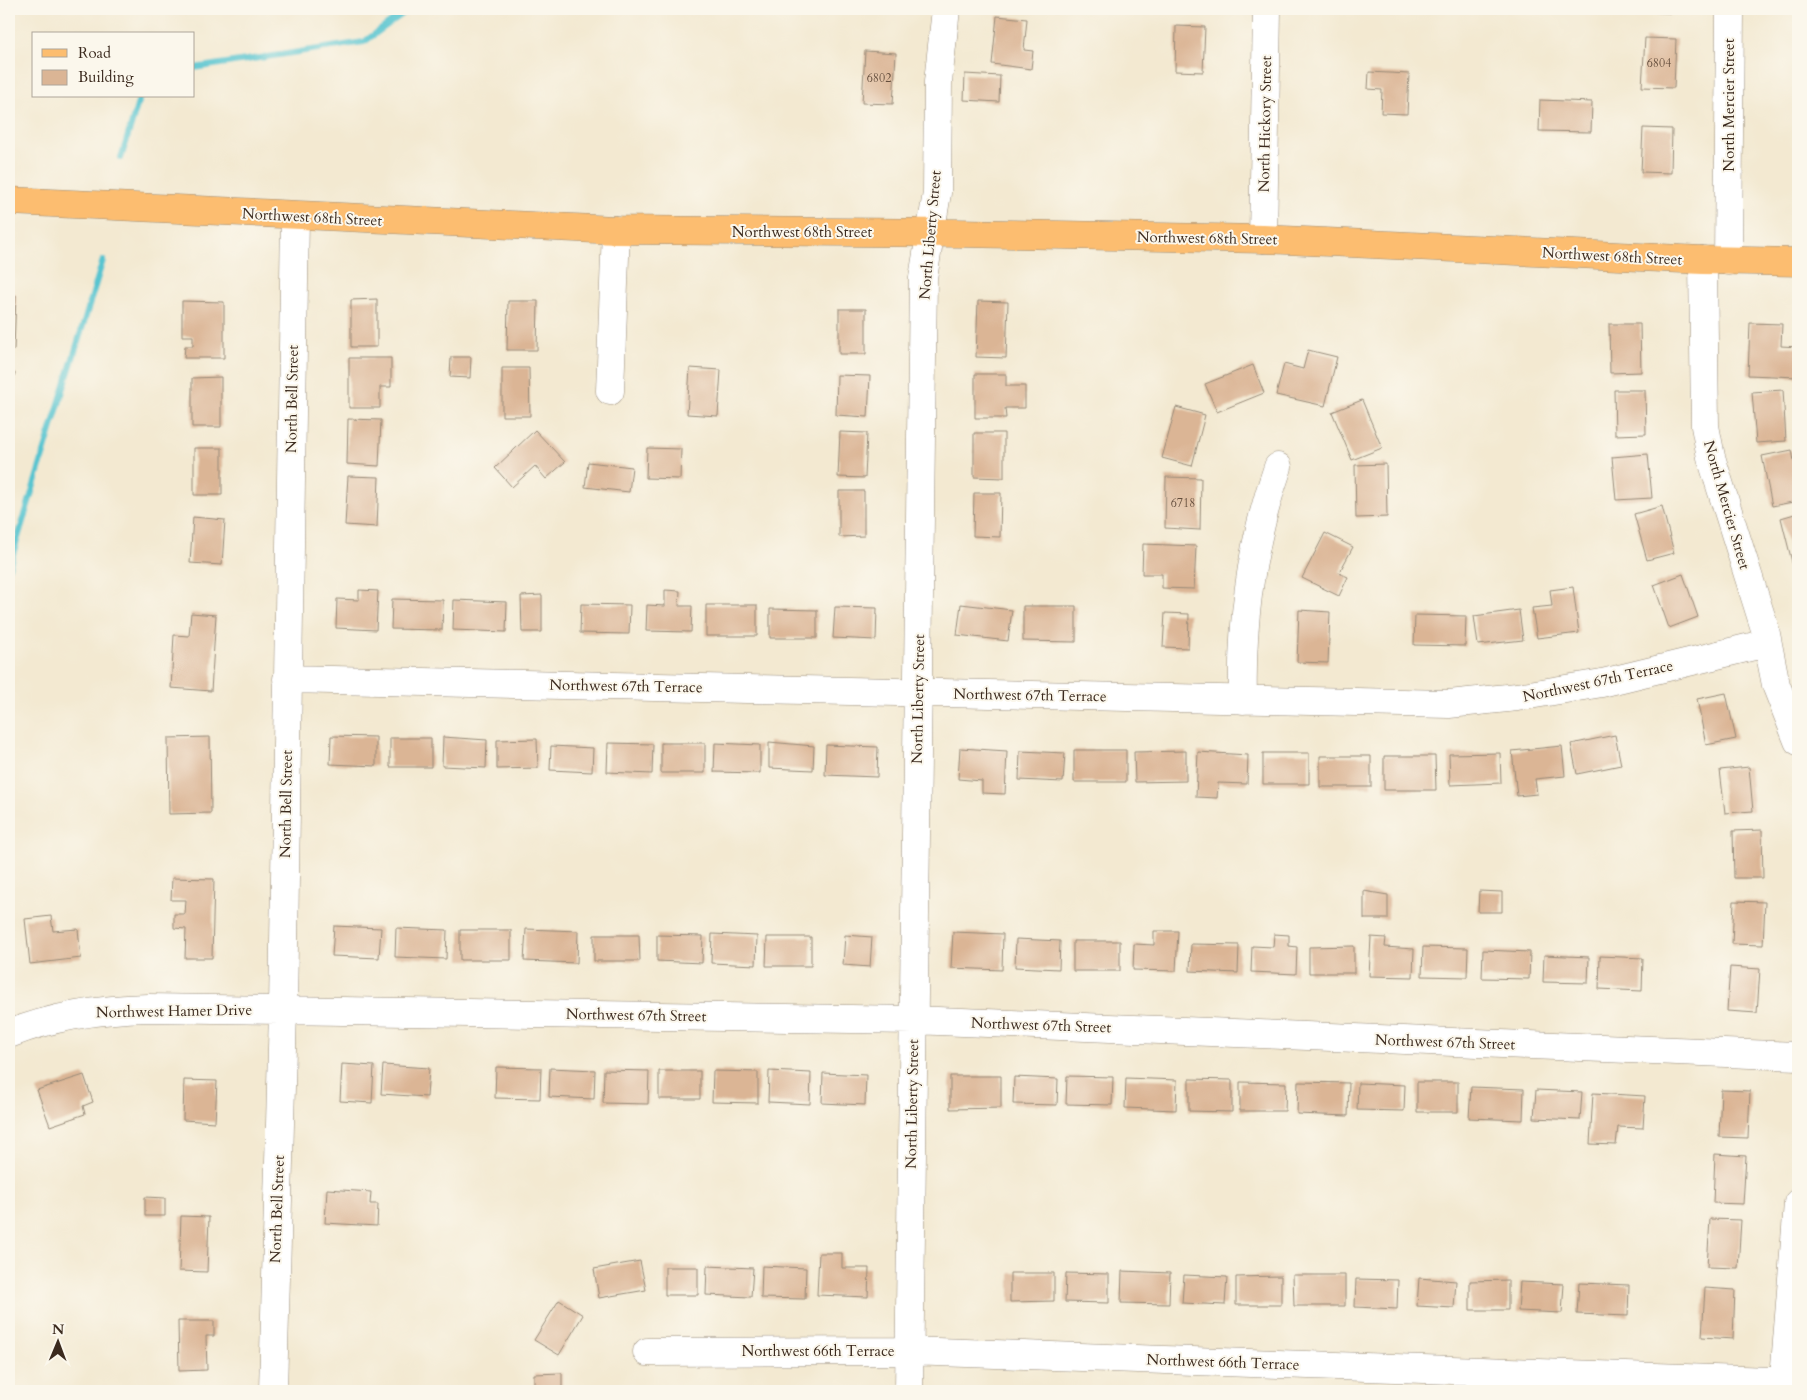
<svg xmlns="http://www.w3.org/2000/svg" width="1807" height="1400" font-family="Cardo,serif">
  <rect width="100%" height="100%" fill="#fbf7ec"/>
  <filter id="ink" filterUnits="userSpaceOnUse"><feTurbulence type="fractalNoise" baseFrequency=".02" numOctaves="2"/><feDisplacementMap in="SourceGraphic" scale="10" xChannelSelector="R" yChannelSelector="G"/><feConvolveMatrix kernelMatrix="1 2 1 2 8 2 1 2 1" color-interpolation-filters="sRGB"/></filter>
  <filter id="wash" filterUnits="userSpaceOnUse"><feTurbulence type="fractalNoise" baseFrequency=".0096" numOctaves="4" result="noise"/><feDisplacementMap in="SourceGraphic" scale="20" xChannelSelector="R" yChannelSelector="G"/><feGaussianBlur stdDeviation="1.12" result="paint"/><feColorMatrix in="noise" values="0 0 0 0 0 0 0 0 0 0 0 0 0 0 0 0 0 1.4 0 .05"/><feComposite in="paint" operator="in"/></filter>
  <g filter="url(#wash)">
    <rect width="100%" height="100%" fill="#f3e9d1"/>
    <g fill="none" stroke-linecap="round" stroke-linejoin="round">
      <path stroke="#58c5d0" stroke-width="6" d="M 194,68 L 364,42 L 409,9
        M 121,158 L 140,96
        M 9,567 L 103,260"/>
    </g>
    <g id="blocks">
      <path fill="#dbb595" d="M 1638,9 L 1670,9 L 1670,13 L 1638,12 Z
        M 997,16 L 1027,19 L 1024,50 L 1033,51 L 1031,69 L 992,64 Z
        M 1176,26 L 1205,27 L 1203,72 L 1175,71 Z
        M 1645,38 L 1676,39 L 1674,88 L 1642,87 Z
        M 865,51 L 896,53 L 893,104 L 862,103 Z
        M 1369,72 L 1409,74 L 1407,114 L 1381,113 L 1382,90 L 1368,89 Z
        M 965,74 L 1000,76 L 999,102 L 964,100 Z
        M 1540,100 L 1592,102 L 1591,132 L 1539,131 Z
        M 1643,128 L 1672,129 L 1671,173 L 1641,172 Z
        M 9,295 L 16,295 L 14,350 L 9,350 Z
        M 377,299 L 377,347 L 351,347 L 351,300 Z
        M 182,301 L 224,302 L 224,358 L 184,358 L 185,346 L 193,346 L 193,336 L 182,336 Z
        M 508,301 L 538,301 L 537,350 L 507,350 Z
        M 978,301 L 1008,302 L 1006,358 L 976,357 Z
        M 839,309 L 866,309 L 866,354 L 839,354 Z
        M 1750,323 L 1782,324 L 1781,346 L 1798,347 L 1798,377 L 1748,375 Z
        M 1609,324 L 1640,324 L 1641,372 L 1610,373 Z
        M 1308,350 L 1337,357 L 1325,406 L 1276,395 L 1284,364 L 1303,369 Z
        M 451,357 L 471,357 L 470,378 L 450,377 Z
        M 349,358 L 391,358 L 391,387 L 380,387 L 380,408 L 349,408 Z
        M 1253,365 L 1264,393 L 1217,412 L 1205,384 Z
        M 502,368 L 529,368 L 530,416 L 502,416 Z
        M 690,368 L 721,370 L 718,416 L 687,414 Z
        M 9,372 L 15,373 L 9,395 Z
        M 975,374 L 1006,374 L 1006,386 L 1025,386 L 1025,408 L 1005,408 L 1006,418 L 975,418 Z
        M 837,375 L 870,376 L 868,417 L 836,415 Z
        M 221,377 L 221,427 L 192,427 L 192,378 Z
        M 1614,390 L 1645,390 L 1646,434 L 1615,435 Z
        M 1783,390 L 1786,441 L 1756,443 L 1752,392 Z
        M 1362,400 L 1382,448 L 1352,460 L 1332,412 Z
        M 1176,407 L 1205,415 L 1192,466 L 1162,458 Z
        M 348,419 L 381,420 L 379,466 L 347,464 Z
        M 535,430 L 565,462 L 546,479 L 535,466 L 512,487 L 495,468 Z
        M 840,432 L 867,433 L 865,478 L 838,477 Z
        M 974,433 L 1004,433 L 1004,478 L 974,477 Z
        M 194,448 L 222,448 L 222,495 L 194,495 Z
        M 647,448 L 681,449 L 680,479 L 646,478 Z
        M 1792,450 L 1798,482 L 1798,501 L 1772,506 L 1762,456 Z
        M 1648,454 L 1652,498 L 1616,500 L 1612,457 Z
        M 588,462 L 632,467 L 629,492 L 585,487 Z
        M 1386,464 L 1387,517 L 1356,518 L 1355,465 Z
        M 348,476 L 379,477 L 377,527 L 345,525 Z
        M 1166,477 L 1201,478 L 1200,530 L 1165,528 Z
        M 839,491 L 864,491 L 864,536 L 839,537 Z
        M 974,493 L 1001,493 L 1000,537 L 973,536 Z
        M 1662,506 L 1674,553 L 1647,560 L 1634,514 Z
        M 1798,513 L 1798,564 L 1793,566 L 1781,518 Z
        M 193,517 L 225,520 L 222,565 L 190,563 Z
        M 1325,533 L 1353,547 L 1339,573 L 1348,577 L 1339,596 L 1302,578 Z
        M 1143,544 L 1196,546 L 1194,589 L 1162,588 L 1162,574 L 1142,574 Z
        M 1683,574 L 1698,617 L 1669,628 L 1654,585 Z
        M 1573,587 L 1579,633 L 1537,638 L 1532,608 L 1552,606 L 1550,590 Z
        M 359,590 L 378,591 L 376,630 L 336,628 L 337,599 L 359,600 Z
        M 665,590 L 680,591 L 679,606 L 692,606 L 691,632 L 646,631 L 647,605 L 665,606 Z
        M 542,595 L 542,632 L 522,632 L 521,596 Z
        M 392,599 L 443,600 L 442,630 L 391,629 Z
        M 454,600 L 507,602 L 506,632 L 453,630 Z
        M 581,604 L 630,605 L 629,634 L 580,633 Z
        M 961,604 L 1012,610 L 1008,641 L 957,635 Z
        M 706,605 L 757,605 L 757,636 L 706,636 Z
        M 1023,606 L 1076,606 L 1076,642 L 1023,641 Z
        M 835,607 L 877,608 L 876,640 L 833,638 Z
        M 770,609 L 817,610 L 817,638 L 770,638 Z
        M 1299,610 L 1330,612 L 1328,663 L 1297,662 Z
        M 1519,610 L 1523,640 L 1478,645 L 1474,616 Z
        M 191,613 L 216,615 L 211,691 L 171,688 L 174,635 L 189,636 Z
        M 1165,613 L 1189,614 L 1188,648 L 1163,647 Z
        M 1415,615 L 1466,616 L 1465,646 L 1414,645 Z
        M 1726,693 L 1736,739 L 1706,745 L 1697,699 Z
        M 1615,735 L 1621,765 L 1577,774 L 1571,744 Z
        M 331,736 L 376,737 L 376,766 L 330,764 Z
        M 210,737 L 211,813 L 169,814 L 168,738 Z
        M 443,737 L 487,740 L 486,768 L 442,766 Z
        M 390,738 L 431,738 L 431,767 L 390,767 Z
        M 537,739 L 538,768 L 497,769 L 497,740 Z
        M 769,742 L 814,746 L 813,770 L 769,768 Z
        M 608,743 L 653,744 L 652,774 L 607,772 Z
        M 661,743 L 705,743 L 705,773 L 661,773 Z
        M 715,743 L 760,745 L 760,773 L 714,772 Z
        M 826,745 L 878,747 L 877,777 L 825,775 Z
        M 551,746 L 593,748 L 592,772 L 550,770 Z
        M 1562,746 L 1565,776 L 1535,779 L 1537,794 L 1517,796 L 1512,751 Z
        M 960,748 L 1007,751 L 1005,794 L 982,793 L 982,781 L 958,779 Z
        M 1074,750 L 1126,750 L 1126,782 L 1074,782 Z
        M 1020,751 L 1065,753 L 1063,782 L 1019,780 Z
        M 1186,751 L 1186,781 L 1135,782 L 1134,752 Z
        M 1198,752 L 1248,755 L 1247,784 L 1218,783 L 1217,798 L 1196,797 Z
        M 1263,753 L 1309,753 L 1309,784 L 1263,784 Z
        M 1500,753 L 1501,783 L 1450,785 L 1449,754 Z
        M 1320,756 L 1371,756 L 1371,787 L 1320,787 Z
        M 1384,756 L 1435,756 L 1436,790 L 1384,790 Z
        M 1749,767 L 1753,811 L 1725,813 L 1720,770 Z
        M 1762,830 L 1763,878 L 1734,878 L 1733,831 Z
        M 172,878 L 214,879 L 212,958 L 185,958 L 186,929 L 174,928 L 174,914 L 185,914 L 186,900 L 171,900 Z
        M 1364,891 L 1388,895 L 1388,919 L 1364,919 Z
        M 1479,891 L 1502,892 L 1502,912 L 1478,912 Z
        M 1734,901 L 1765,902 L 1763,945 L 1732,944 Z
        M 51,916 L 53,931 L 78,929 L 81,958 L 30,964 L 25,919 Z
        M 334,926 L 381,928 L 379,958 L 332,956 Z
        M 396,928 L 447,930 L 446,959 L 395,957 Z
        M 526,929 L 578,931 L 577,963 L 524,961 Z
        M 460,930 L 511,930 L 511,960 L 460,960 Z
        M 1154,931 L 1178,931 L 1176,971 L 1133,970 L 1134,944 L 1154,945 Z
        M 953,932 L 1003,934 L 1002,970 L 951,968 Z
        M 712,934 L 757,936 L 756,965 L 711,963 Z
        M 1274,934 L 1289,935 L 1289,946 L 1297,947 L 1296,974 L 1251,972 L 1252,946 L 1273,947 Z
        M 594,935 L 639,935 L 640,961 L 594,961 Z
        M 657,935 L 703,936 L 702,963 L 657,961 Z
        M 845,935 L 872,937 L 870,967 L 843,965 Z
        M 767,937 L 811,937 L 811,966 L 766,966 Z
        M 1371,937 L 1386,938 L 1385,947 L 1414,949 L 1413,977 L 1369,976 Z
        M 1016,939 L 1060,941 L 1059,969 L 1015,967 Z
        M 1073,941 L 1120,941 L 1120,971 L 1073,971 Z
        M 1191,944 L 1239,945 L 1238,973 L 1190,971 Z
        M 1354,946 L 1354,973 L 1309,973 L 1309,947 Z
        M 1423,947 L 1468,948 L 1467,977 L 1422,976 Z
        M 1483,950 L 1530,952 L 1529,979 L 1482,978 Z
        M 1544,955 L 1589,957 L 1588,983 L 1543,982 Z
        M 1600,956 L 1643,958 L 1642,991 L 1599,989 Z
        M 1730,967 L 1760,969 L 1757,1013 L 1727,1011 Z
        M 342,1064 L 374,1066 L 372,1103 L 340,1101 Z
        M 383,1065 L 429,1068 L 427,1097 L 381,1094 Z
        M 496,1067 L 541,1068 L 540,1099 L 495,1098 Z
        M 550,1068 L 595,1070 L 594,1099 L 549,1097 Z
        M 604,1070 L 649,1071 L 648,1104 L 603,1103 Z
        M 659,1071 L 700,1071 L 700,1099 L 659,1099 Z
        M 713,1071 L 758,1072 L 758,1103 L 712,1102 Z
        M 769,1071 L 811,1073 L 810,1104 L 768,1102 Z
        M 823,1073 L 866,1075 L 865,1105 L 822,1103 Z
        M 84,1075 L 93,1102 L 83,1106 L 85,1114 L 50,1126 L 37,1090 Z
        M 950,1076 L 1001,1076 L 1001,1108 L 950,1109 Z
        M 1067,1076 L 1113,1077 L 1112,1105 L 1066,1104 Z
        M 1014,1077 L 1058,1079 L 1057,1105 L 1013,1104 Z
        M 1126,1078 L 1177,1080 L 1176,1110 L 1125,1108 Z
        M 1189,1079 L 1232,1080 L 1232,1112 L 1189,1111 Z
        M 184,1080 L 217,1081 L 215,1122 L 183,1120 Z
        M 1240,1082 L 1286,1083 L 1285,1111 L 1240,1111 Z
        M 1298,1082 L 1349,1083 L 1348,1116 L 1297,1114 Z
        M 1417,1082 L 1458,1082 L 1458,1112 L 1417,1112 Z
        M 1358,1083 L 1405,1085 L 1404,1111 L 1357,1110 Z
        M 1471,1087 L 1524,1089 L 1523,1120 L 1469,1118 Z
        M 1536,1090 L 1582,1092 L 1580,1120 L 1534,1118 Z
        M 1721,1090 L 1750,1091 L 1748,1138 L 1719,1137 Z
        M 1593,1093 L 1645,1096 L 1643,1128 L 1618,1127 L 1616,1145 L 1590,1144 Z
        M 1715,1154 L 1746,1156 L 1743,1204 L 1713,1203 Z
        M 327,1189 L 371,1192 L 370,1204 L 378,1204 L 377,1226 L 325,1223 Z
        M 145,1197 L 165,1198 L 165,1216 L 145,1216 Z
        M 181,1216 L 209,1217 L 207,1272 L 179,1271 Z
        M 1710,1219 L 1741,1220 L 1738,1268 L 1707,1267 Z
        M 819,1253 L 842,1253 L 842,1268 L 869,1268 L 868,1297 L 817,1295 Z
        M 640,1261 L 646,1290 L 599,1298 L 594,1269 Z
        M 707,1266 L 753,1268 L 751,1297 L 706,1295 Z
        M 762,1266 L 806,1268 L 805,1299 L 761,1298 Z
        M 665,1267 L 698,1267 L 698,1295 L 665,1295 Z
        M 1122,1271 L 1170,1273 L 1169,1304 L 1121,1303 Z
        M 1010,1273 L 1054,1273 L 1054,1301 L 1010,1302 Z
        M 1066,1273 L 1109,1274 L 1109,1303 L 1065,1302 Z
        M 1184,1275 L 1227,1277 L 1225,1305 L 1182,1303 Z
        M 1293,1275 L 1345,1275 L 1345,1306 L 1294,1306 Z
        M 1281,1276 L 1281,1305 L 1236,1305 L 1236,1277 Z
        M 1419,1278 L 1456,1281 L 1454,1308 L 1417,1306 Z
        M 1356,1279 L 1398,1280 L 1397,1309 L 1355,1307 Z
        M 1508,1280 L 1508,1310 L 1470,1310 L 1470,1281 Z
        M 1520,1282 L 1564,1284 L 1562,1313 L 1518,1311 Z
        M 1579,1283 L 1629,1285 L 1628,1316 L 1577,1314 Z
        M 1705,1288 L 1735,1290 L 1733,1339 L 1702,1337 Z
        M 559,1300 L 583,1315 L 559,1355 L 534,1340 Z
        M 178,1321 L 214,1321 L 214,1336 L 206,1336 L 207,1370 L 179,1371 Z
        M 562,1373 L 562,1391 L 534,1391 L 534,1374 Z"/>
    </g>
  </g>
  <g filter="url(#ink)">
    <use href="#blocks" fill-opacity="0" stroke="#978a78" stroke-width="1"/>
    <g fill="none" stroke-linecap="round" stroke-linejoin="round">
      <defs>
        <path id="minor" d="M 1263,239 L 1267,9
          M 1703,260 L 1705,426 L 1711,457 L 1765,629 L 1776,685 L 1798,741
          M 1728,261 L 1730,9
          M 610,391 L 616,230
          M 287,679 L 1449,704 L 1517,697 L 1602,683 L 1767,643
          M 1243,700 C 1241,620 1251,543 1278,467
          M 9,1034 C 54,1016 101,1009 149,1008 L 913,1020 L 1798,1056
          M 647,1352 L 908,1351 L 1798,1382
          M 273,1391 L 283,1010 L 295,216
          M 909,1391 L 923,278 L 937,193 L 938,82 L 946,9
          M 1783,1391 L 1798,1203"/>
        <path id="major" d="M 9,201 L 616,230 L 958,233 L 1263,239 L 1703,260 L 1798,262"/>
      </defs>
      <use href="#minor" stroke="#978a78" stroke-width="29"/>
      <use href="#major" stroke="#978a78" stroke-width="29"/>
      <use href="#minor" stroke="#fff" stroke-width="28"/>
      <use href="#major" stroke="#fcbd6f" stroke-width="28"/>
    </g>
  </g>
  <g text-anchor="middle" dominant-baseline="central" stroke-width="4" stroke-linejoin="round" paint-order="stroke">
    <g font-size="12" fill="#634d3c">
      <text x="1659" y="63">6804</text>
      <text x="879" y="78">6802</text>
      <text x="1183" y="503">6718</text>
    </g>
    <g font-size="15" fill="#3b2a1e" stroke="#fbf7ec">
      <text transform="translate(1729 105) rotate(-90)">North Mercier Street</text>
      <text transform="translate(1265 124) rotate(-89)">North Hickory Street</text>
      <text transform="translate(312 217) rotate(3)">Northwest 68th Street</text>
      <text x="802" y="232">Northwest 68th Street</text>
      <text transform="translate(930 235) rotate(-85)">North Liberty Street</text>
      <text transform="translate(1207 238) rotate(1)">Northwest 68th Street</text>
      <text transform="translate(1612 256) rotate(3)">Northwest 68th Street</text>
      <text transform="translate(292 399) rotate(-89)">North Bell Street</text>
      <text transform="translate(1727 505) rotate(74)">North Mercier Street</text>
      <text transform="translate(1598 681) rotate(-12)">Northwest 67th Terrace</text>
      <text transform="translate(626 686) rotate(1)">Northwest 67th Terrace</text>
      <text transform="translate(1030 695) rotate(1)">Northwest 67th Terrace</text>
      <text transform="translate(918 699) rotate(-89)">North Liberty Street</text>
      <text transform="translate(286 804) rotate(-89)">North Bell Street</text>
      <text transform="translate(174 1011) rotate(-1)">Northwest Hamer Drive</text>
      <text transform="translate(636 1015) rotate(1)">Northwest 67th Street</text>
      <text transform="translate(1041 1025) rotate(2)">Northwest 67th Street</text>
      <text transform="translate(1445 1042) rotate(2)">Northwest 67th Street</text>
      <text transform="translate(912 1104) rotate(-89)">North Liberty Street</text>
      <text transform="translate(277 1209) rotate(-88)">North Bell Street</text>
      <text x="818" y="1351">Northwest 66th Terrace</text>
      <text transform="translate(1223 1362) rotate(2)">Northwest 66th Terrace</text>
    </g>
  </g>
  <rect width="1807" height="1400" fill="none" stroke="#fbf7ec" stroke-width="30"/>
  <rect x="32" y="32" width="162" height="65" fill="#fbf7ec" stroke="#aea59a"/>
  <rect x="42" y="49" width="25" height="8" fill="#fcbd6f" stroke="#aea59a"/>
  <text x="78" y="58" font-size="15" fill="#3b2a1e">Road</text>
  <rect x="42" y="70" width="25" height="15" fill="#dbb595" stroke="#aea59a"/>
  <text x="78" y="82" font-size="15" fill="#3b2a1e">Building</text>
  <g transform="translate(58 1342) rotate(1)" stroke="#fbf7ec" stroke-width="4" paint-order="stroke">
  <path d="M0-4L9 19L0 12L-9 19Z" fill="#3b2a1e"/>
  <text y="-8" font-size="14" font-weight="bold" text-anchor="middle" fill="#3b2a1e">N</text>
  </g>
</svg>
